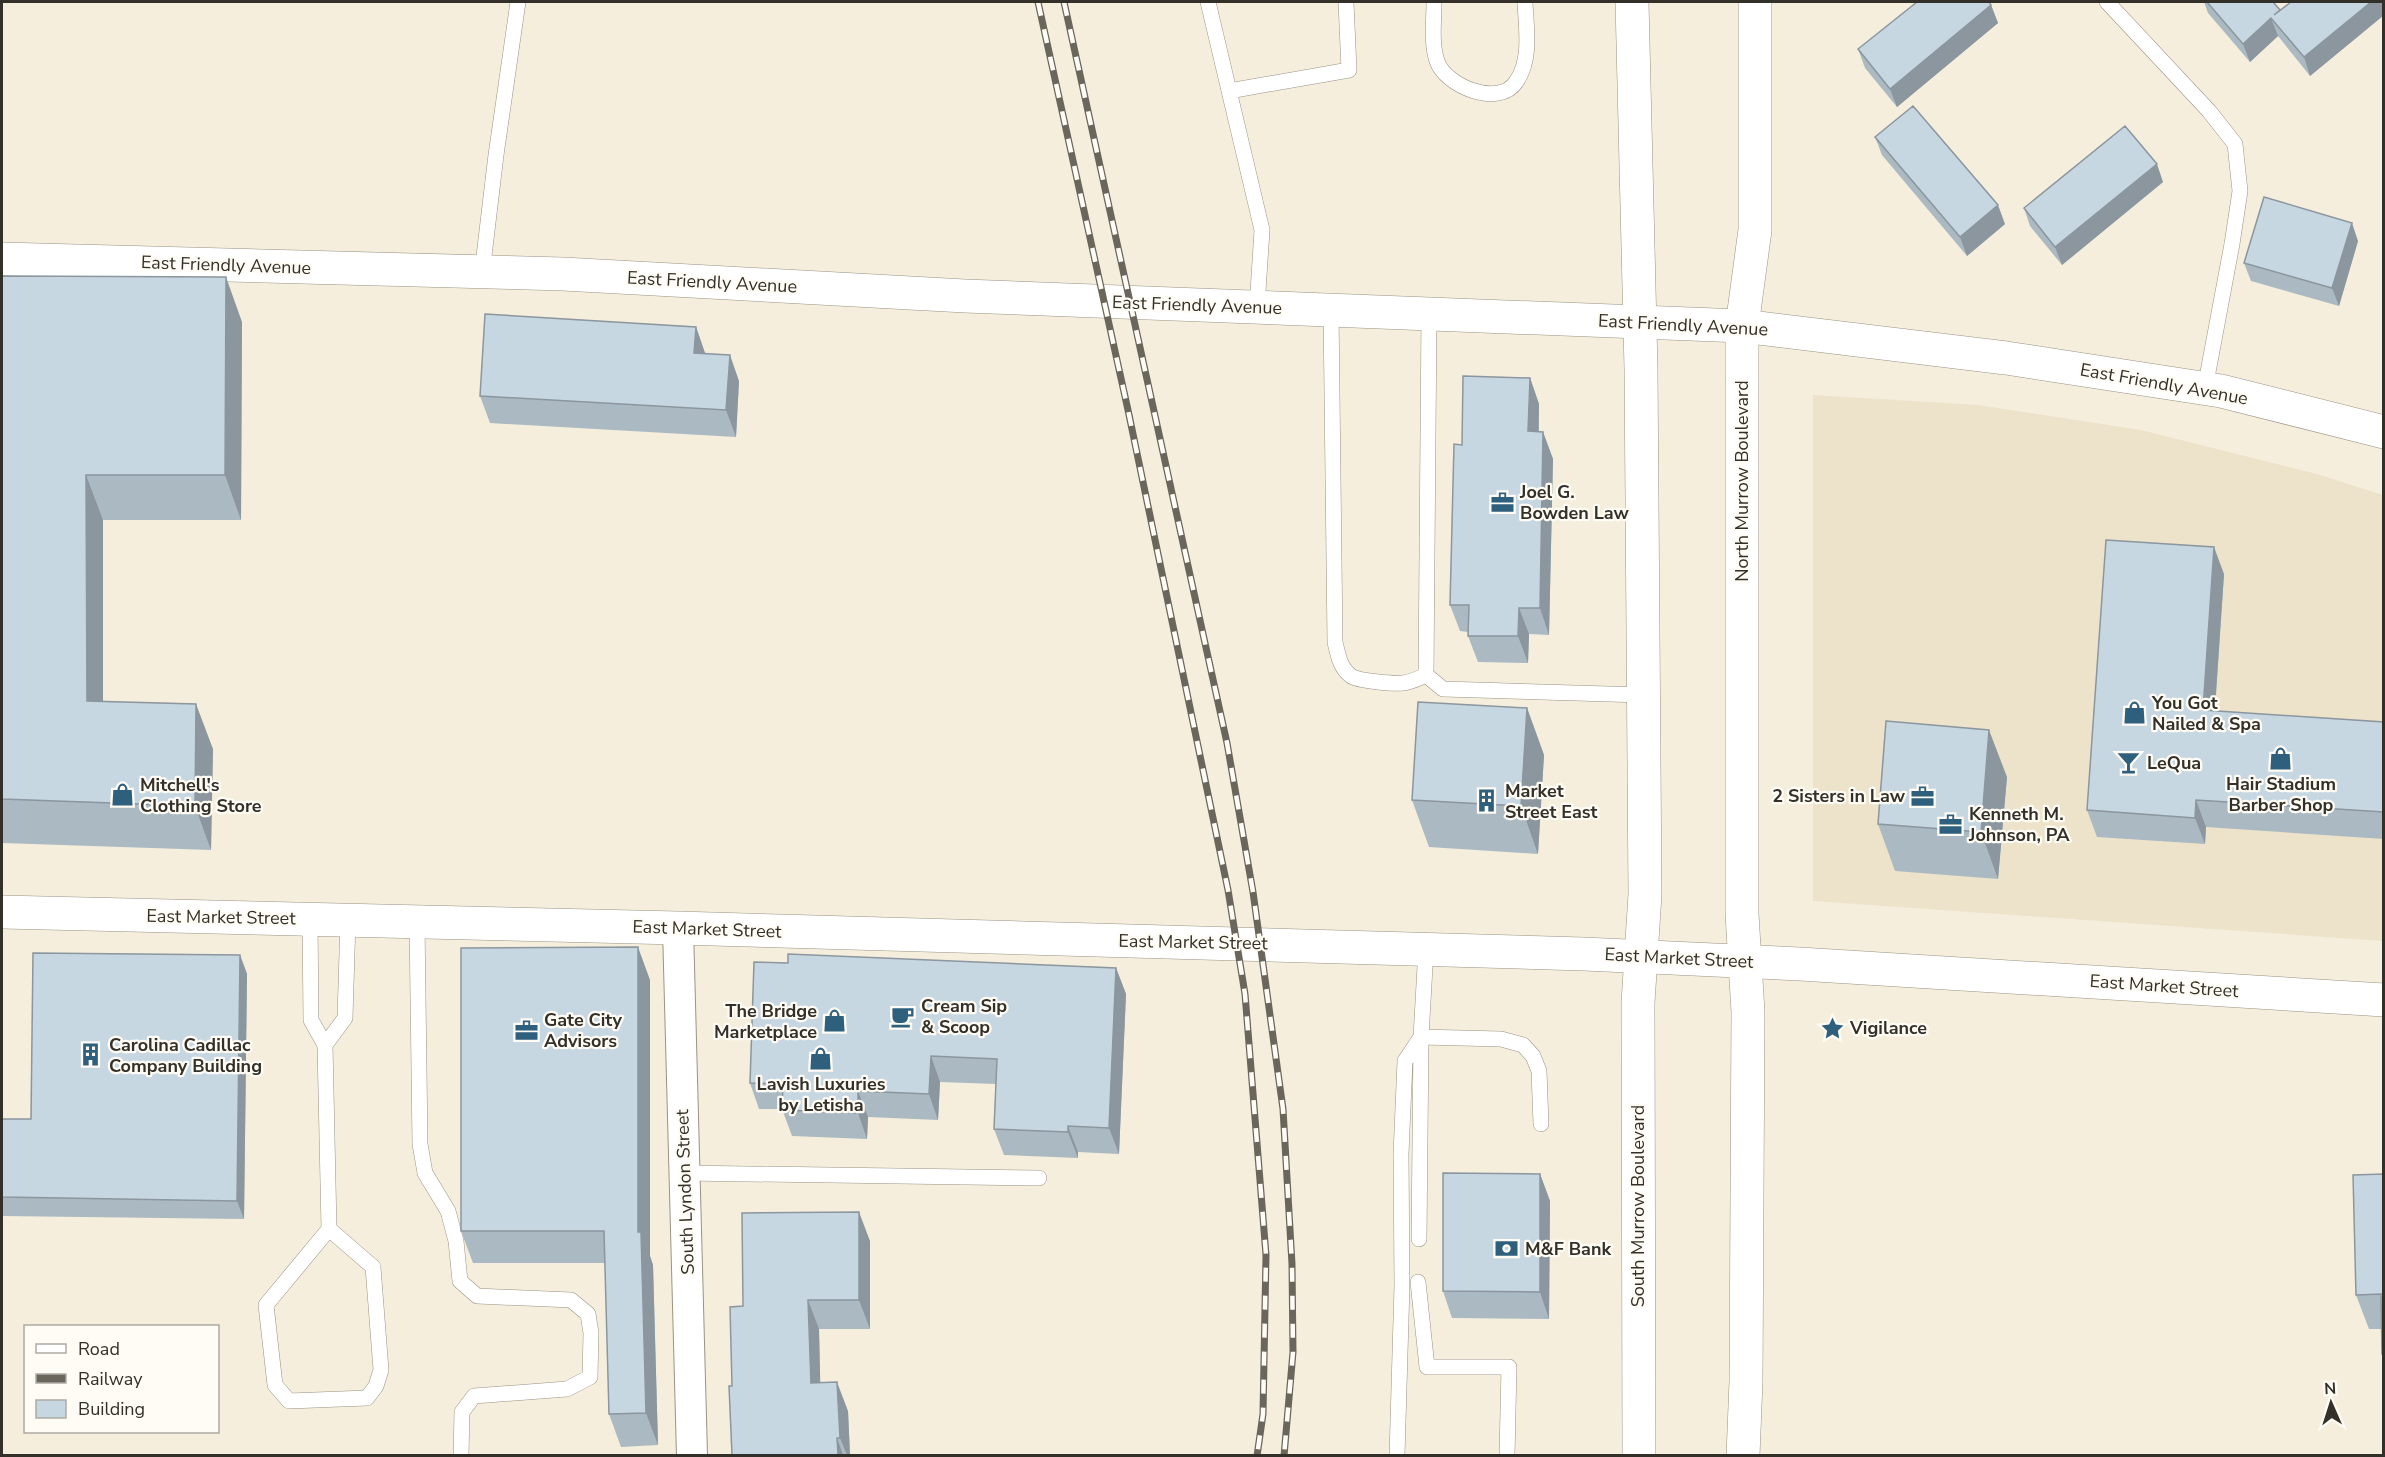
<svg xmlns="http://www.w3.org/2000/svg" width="2385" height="1457" font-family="'Nunito Sans',sans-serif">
  <rect width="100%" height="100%" fill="#f5eedd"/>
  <path fill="#ede3cb" d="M 1813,395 L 1978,405 L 2141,430 L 2317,474 L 2383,495 L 2383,941 L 1813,901 Z"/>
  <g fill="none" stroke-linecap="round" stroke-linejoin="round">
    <defs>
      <path id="service" d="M 1208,2 L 1262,230 L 1257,307
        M 1434,2 C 1434,21 1431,43 1437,61 C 1445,86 1499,108 1516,82 C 1532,60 1526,27 1525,2
        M 2107,2 L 2209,111 L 2235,144 L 2240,191 L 2232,244 L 2205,388
        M 1229,91 L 1349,70 L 1346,2
        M 482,273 L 496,155 L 518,2
        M 1331,310 L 1335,642 C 1338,655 1340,668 1351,676 C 1358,681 1394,684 1403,683 C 1412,682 1419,678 1426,675 L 1429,314
        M 1426,675 L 1443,689 L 1643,695
        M 310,919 L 311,1020 L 325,1045 L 345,1018 L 348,920
        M 417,922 L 420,1144 L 425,1173 L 448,1211 L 456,1241 L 460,1281 L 477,1296 L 571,1300 L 588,1314 L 591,1333 L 590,1377 L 567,1389 L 474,1396 L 462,1412 L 461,1456
        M 1421,1037 L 1501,1039 L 1523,1045 L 1533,1056 L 1539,1071 L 1541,1124
        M 325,1045 L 329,1229 L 266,1305 L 275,1385 L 289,1401 L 367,1398 L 376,1386 L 381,1370 L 373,1267 L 329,1229
        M 684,1173 L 1039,1178
        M 1419,1239 L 1421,1037 L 1426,949
        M 1418,1282 L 1427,1367 L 1509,1367 L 1507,1456
        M 1397,1456 L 1402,1285 L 1401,1154 L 1405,1061 L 1421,1037"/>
      <path id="minor" d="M 678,928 L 692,1456"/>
      <path id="secondary" d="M 2,259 L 563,274 L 965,296 L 1742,326 L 2006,358 L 2221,391 L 2384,432
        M 2,912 L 678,928 L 1584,954 L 1800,964 L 2384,1000"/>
      <path id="primary" d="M 1632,2 L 1641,369 L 1645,894 L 1638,1003 L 1639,1456
        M 1743,1456 L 1746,1381 L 1748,1012 L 1742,914 L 1742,326 L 1755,230 L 1755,2"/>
    </defs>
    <use href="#service" stroke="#9a9384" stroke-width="16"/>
    <use href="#minor" stroke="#9a9384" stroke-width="32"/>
    <use href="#secondary" stroke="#9a9384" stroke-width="34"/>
    <use href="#primary" stroke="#9a9384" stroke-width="34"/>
    <use href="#service" stroke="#fff" stroke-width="15"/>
    <use href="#minor" stroke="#fff" stroke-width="30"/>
    <use href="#secondary" stroke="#fff" stroke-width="33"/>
    <use href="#primary" stroke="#fff" stroke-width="33"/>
    <defs>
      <path id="rail" d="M 1038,2 L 1128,410 L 1228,890 L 1245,994 L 1266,1255 L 1263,1414 L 1257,1456
        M 1064,2 L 1227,743 L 1253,892 L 1283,1109 L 1292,1264 L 1293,1352 L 1284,1456"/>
    </defs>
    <use href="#rail" stroke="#6a665c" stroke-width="7"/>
    <use href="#rail" stroke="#fffcf5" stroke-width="4.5" stroke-dasharray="14" stroke-linecap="butt"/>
  </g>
  <path fill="#abb9c2" d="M 2204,2 L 2273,2 L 2280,10 L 2384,2 L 2384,15 L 2310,76 L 2278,36 L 2250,62 L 2208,13 Z
    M 1991,5 L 1998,23 L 1897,107 L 1865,68 L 1858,49 Z
    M 1875,137 L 2005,224 L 1967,256 L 1882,155 Z
    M 2163,182 L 2062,265 L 2030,226 L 2024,208 Z
    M 2358,241 L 2339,306 L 2251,281 L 2244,263 Z
    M 2,276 L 242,322 L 241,520 L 103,520 L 103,701 L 213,749 L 211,850 L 2,843 Z
    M 696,327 L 705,353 L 739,381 L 736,437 L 490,423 L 480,396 Z
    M 1530,378 L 1539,404 L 1539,432 L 1543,432 L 1553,459 L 1549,635 L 1529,634 L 1528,663 L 1478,662 L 1468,636 L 1468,632 L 1460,631 L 1450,605 L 1462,445 Z
    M 2224,574 L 2215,711 L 2384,722 L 2384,839 L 2206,827 L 2205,844 L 2097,837 L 2087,810 Z
    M 1527,708 L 1544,755 L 1538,854 L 1429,847 L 1412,800 Z
    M 2007,777 L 1998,879 L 1895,871 L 1878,824 Z
    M 240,955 L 247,974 L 244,1219 L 2,1216 L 2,1119 L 31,1119 Z
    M 1116,968 L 1126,994 L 1119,1154 L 1078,1152 L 1078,1158 L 1004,1155 L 994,1129 L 996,1084 L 940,1082 L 938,1120 L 868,1117 L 867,1139 L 792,1136 L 782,1109 L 759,1109 L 750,1083 Z
    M 650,980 L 650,1256 L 653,1265 L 658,1445 L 621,1447 L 609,1414 L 605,1263 L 473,1263 L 461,1231 Z
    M 1540,1174 L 1550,1201 L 1549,1319 L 1452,1318 L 1443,1291 Z
    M 2384,1174 L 2384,1359 L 2382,1354 L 2381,1329 L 2369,1329 L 2356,1295 Z
    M 870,1241 L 870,1329 L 819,1329 L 820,1382 L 848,1411 L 850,1455 L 732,1455 L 732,1386 L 743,1306 Z"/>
  <path fill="#8b969e" d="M 2371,2 L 2384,2 L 2384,15 L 2310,76 L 2304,57 Z
    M 1991,5 L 1998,23 L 1897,107 L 1890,89 Z
    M 2271,18 L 2278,36 L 2250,62 L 2243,44 Z
    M 2157,164 L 2163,182 L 2062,265 L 2055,247 Z
    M 1998,205 L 2005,224 L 1967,256 L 1960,237 Z
    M 2352,223 L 2358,241 L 2339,306 L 2332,288 Z
    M 226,277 L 242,322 L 241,520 L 225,475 Z
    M 696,327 L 705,353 L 694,353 Z
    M 730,355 L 739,381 L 736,437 L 726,410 Z
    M 1530,378 L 1539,404 L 1538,458 L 1528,431 Z
    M 1543,432 L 1553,459 L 1549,635 L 1540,608 Z
    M 86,475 L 103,520 L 103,746 L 87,701 Z
    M 2214,547 L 2224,574 L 2213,736 L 2203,710 Z
    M 1519,608 L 1529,634 L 1528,663 L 1518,636 Z
    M 196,704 L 213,749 L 211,850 L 195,806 Z
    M 1527,708 L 1544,755 L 1538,854 L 1521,806 Z
    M 1989,730 L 2007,777 L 1998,879 L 1981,832 Z
    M 2196,800 L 2206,827 L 2205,844 L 2195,818 Z
    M 638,947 L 650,980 L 650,1256 L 653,1265 L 658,1445 L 646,1413 L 638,1232 Z
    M 240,955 L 247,974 L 244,1219 L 237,1201 Z
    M 1116,968 L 1126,994 L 1119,1154 L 1109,1128 Z
    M 931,1056 L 940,1082 L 938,1120 L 929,1094 Z
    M 858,1091 L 868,1117 L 867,1139 L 858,1113 Z
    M 1068,1126 L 1078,1152 L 1078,1158 L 1068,1132 Z
    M 1540,1174 L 1550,1201 L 1549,1319 L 1540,1292 Z
    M 859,1212 L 870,1241 L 870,1329 L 859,1300 Z
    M 808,1300 L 819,1329 L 821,1412 L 811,1383 Z
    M 837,1382 L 848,1411 L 850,1455 L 847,1455 L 840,1438 Z
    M 837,1438 L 843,1455 L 838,1455 Z"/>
  <path fill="#c7d7e2" stroke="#8b969e" stroke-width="1.5" d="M 1917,2 L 1989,2 L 1991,5 L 1890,89 L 1858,49 Z
    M 2207,2 L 2273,2 L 2280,10 L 2274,15 L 2291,2 L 2371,2 L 2304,57 L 2271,18 L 2243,44 Z
    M 1913,106 L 1998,205 L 1960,237 L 1875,137 Z
    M 2125,126 L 2157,164 L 2055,247 L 2024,208 Z
    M 2264,197 L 2352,223 L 2332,288 L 2244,263 Z
    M 2,276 L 226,277 L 225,475 L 86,475 L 87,701 L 196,704 L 195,806 L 2,799 Z
    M 485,314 L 696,327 L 694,353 L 730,355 L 726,410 L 480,396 Z
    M 1463,376 L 1530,378 L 1528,431 L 1543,432 L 1540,608 L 1519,608 L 1518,636 L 1468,636 L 1469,605 L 1450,605 L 1454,444 L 1462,445 Z
    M 2106,540 L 2214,547 L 2203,710 L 2384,722 L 2384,812 L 2196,800 L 2195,818 L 2087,810 Z
    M 1418,702 L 1527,708 L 1521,806 L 1412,800 Z
    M 1886,721 L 1989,730 L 1981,832 L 1878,824 Z
    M 638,947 L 638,1232 L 641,1232 L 646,1413 L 609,1414 L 604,1231 L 461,1231 L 461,948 Z
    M 33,953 L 240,955 L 237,1201 L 2,1197 L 2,1119 L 31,1119 Z
    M 788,954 L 1116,968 L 1109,1128 L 1068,1126 L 1068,1132 L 994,1129 L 997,1059 L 931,1056 L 929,1094 L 858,1091 L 858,1113 L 782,1110 L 783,1084 L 750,1083 L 754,962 L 788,963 Z
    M 1443,1173 L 1540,1174 L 1540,1292 L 1443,1291 Z
    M 2384,1174 L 2384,1354 L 2382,1354 L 2381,1294 L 2356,1295 L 2353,1175 Z
    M 859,1212 L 859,1300 L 808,1300 L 811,1383 L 837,1382 L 840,1438 L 837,1438 L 838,1455 L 732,1455 L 729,1386 L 732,1386 L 730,1307 L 743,1306 L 742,1213 Z"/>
  <defs>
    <symbol id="office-bare" viewBox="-9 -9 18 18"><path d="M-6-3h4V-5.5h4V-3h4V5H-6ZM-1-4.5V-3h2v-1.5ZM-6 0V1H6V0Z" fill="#2e5f7d" stroke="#fffcf5" stroke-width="2.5" paint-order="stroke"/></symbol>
    <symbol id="shop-bare" viewBox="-9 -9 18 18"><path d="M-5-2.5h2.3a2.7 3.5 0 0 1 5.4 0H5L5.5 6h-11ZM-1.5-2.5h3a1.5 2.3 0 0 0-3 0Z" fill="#2e5f7d" stroke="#fffcf5" stroke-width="2.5" paint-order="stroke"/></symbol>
    <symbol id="bar-bare" viewBox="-9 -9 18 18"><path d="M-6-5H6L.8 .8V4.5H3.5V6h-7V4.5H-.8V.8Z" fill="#2e5f7d" stroke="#fffcf5" stroke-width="2.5" paint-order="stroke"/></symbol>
    <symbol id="building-bare" viewBox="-9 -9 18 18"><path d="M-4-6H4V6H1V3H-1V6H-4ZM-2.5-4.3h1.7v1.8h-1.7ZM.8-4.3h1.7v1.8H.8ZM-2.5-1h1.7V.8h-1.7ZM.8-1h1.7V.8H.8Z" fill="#2e5f7d" stroke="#fffcf5" stroke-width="2.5" paint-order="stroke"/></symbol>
    <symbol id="cafe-bare" viewBox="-9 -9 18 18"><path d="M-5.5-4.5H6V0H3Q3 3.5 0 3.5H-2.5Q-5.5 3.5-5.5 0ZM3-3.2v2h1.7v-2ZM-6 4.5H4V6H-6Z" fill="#2e5f7d" stroke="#fffcf5" stroke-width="2.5" paint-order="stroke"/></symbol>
    <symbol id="sight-bare" viewBox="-9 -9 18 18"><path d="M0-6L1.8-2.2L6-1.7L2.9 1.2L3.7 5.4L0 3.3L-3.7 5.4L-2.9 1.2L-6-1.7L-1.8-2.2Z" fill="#2e5f7d" stroke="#fffcf5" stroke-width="2.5" paint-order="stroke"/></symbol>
    <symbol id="bank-bare" viewBox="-9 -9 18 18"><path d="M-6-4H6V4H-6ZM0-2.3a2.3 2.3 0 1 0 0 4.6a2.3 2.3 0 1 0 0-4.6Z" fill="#2e5f7d" stroke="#fffcf5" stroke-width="2.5" paint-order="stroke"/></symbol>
  </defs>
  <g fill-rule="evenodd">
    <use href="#office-bare" x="1486" y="486" width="33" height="33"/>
    <use href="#shop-bare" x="2118" y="696" width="33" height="33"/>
    <use href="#shop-bare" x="2264" y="742" width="33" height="33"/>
    <use href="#bar-bare" x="2112" y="746" width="33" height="33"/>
    <use href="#shop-bare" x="106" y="778" width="33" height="33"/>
    <use href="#office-bare" x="1906" y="780" width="33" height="33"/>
    <use href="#building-bare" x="1470" y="784" width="33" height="33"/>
    <use href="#office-bare" x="1934" y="808" width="33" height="33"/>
    <use href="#cafe-bare" x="886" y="1000" width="33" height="33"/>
    <use href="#shop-bare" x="818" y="1004" width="33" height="33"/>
    <use href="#sight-bare" x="1816" y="1012" width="33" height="33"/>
    <use href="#office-bare" x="510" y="1014" width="33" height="33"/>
    <use href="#building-bare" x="74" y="1038" width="33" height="33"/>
    <use href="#shop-bare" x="804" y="1042" width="33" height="33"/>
    <use href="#bank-bare" x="1490" y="1232" width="33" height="33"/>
  </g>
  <g text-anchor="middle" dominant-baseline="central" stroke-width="4.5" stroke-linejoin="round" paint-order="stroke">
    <g font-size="18" fill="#333029" stroke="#fffcf5">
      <text transform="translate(226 265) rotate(2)">East Friendly Avenue</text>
      <text transform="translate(712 282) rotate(3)">East Friendly Avenue</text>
      <text transform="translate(1197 305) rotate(2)">East Friendly Avenue</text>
      <text transform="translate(1683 325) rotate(3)">East Friendly Avenue</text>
      <text transform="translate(2164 384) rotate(10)">East Friendly Avenue</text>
      <text transform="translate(1742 481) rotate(-90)">North Murrow Boulevard</text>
      <text transform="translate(221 917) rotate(1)">East Market Street</text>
      <text transform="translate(707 929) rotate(2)">East Market Street</text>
      <text transform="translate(1193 942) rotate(1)">East Market Street</text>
      <text transform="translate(1679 958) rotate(3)">East Market Street</text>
      <text transform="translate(2164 986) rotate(4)">East Market Street</text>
      <text transform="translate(685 1192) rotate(-92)">South Lyndon Street</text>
      <text transform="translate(1638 1206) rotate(-90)">South Murrow Boulevard</text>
    </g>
    <g font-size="18" font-weight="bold" fill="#333029" stroke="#fffcf5" text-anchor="start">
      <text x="1520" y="492">Joel G.<tspan x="1520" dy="21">Bowden Law</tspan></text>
      <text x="2152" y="703">You Got<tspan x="2152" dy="21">Nailed &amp; Spa</tspan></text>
      <text x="2147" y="763">LeQua</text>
      <text x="2281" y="784" text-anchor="middle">Hair Stadium<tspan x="2281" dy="21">Barber Shop</tspan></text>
      <text x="140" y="785">Mitchell's<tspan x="140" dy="21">Clothing Store</tspan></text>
      <text x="1505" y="791">Market<tspan x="1505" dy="21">Street East</tspan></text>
      <text x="1905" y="796" text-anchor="end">2 Sisters in Law</text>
      <text x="1969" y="814">Kenneth M.<tspan x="1969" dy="21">Johnson, PA</tspan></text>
      <text x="921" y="1006">Cream Sip<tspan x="921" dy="21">&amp; Scoop</tspan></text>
      <text x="817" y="1011" text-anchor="end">The Bridge<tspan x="817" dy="21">Marketplace</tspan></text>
      <text x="544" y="1020">Gate City<tspan x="544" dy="21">Advisors</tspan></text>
      <text x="1850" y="1028">Vigilance</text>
      <text x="109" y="1045">Carolina Cadillac<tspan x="109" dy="21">Company Building</tspan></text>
      <text x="821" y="1084" text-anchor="middle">Lavish Luxuries<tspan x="821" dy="21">by Letisha</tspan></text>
      <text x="1525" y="1249">M&amp;F Bank</text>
    </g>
  </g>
  <rect width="2385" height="1457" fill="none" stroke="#333029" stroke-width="6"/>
  <rect x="24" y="1325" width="195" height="108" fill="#fffcf5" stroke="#adaaa3" stroke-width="1.5"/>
  <rect x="36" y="1344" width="30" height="9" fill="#ffffff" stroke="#adaaa3" stroke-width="1.5"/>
  <text x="78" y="1355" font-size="18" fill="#333029">Road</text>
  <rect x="36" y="1374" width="30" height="9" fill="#6a665c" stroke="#adaaa3" stroke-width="1.5"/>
  <text x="78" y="1385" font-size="18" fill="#333029">Railway</text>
  <rect x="36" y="1400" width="30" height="18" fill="#c7d7e2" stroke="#adaaa3" stroke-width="1.5"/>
  <text x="78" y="1415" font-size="18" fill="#333029">Building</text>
  <g transform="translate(2331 1403) rotate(357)" stroke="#fffcf5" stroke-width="4.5" paint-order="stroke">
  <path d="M0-4.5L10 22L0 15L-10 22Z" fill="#333029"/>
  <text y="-9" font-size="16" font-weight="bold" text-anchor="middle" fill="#333029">N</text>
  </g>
</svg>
